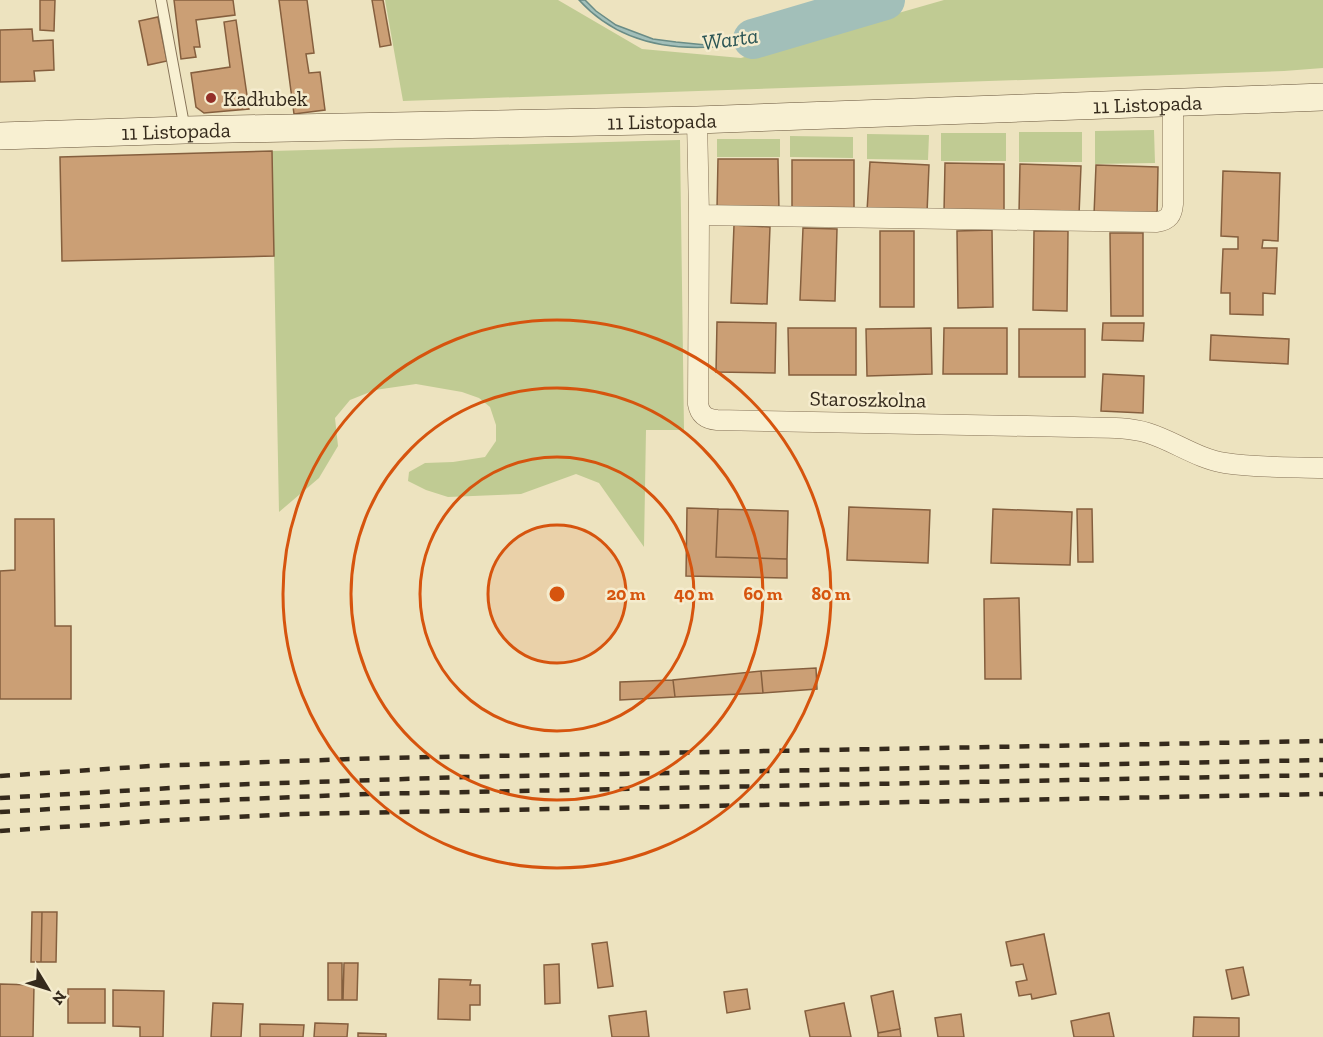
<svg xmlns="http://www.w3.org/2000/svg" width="1323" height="1037" font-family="'Zilla Slab',serif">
  <rect width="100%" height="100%" fill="#ede3bf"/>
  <path fill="#c0cb93" d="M 385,0 L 558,0 L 642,49 L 741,58 L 944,0 L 1323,0 L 1323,68 L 1284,71 L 403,101 Z
    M 1154,130 L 1155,163 L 1095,164 L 1095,131 Z
    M 1019,132 L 1082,132 L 1082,162 L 1019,162 Z
    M 941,133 L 1006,133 L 1006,161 L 941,161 Z
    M 867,134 L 929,135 L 928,160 L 867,159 Z
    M 790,136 L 853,137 L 853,158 L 790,157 Z
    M 717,139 L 780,139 L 780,157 L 717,157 Z
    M 680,140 L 684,430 L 646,430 L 644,547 L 599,483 L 576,474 L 521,494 L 448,497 L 426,490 L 408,481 L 409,472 L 425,463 L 453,462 L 485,457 L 496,441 L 496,425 L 490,407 L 479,398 L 462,392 L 416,384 L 375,390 L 350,400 L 335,418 L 338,446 L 319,478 L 279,512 L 272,151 Z"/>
  <path fill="#a2bfb9" stroke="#6a8c86" stroke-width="1.5" d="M 579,0 L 585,0 L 596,11 L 616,25 L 653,39 L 676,42 L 706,45 L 728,42 L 804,21 L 807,29 C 792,34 777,37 762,40 C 697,54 627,53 579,0 Z
    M 862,0 L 895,0 L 871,7 L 856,15 L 855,21 L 847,18 L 813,27 L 810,17 Z"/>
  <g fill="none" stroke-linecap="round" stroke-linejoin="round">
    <path stroke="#a2bfb9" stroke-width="40" d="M 753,39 L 885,0"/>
  </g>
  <path fill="#cb9f75" stroke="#855f3e" stroke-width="1.5" d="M 40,0 L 55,0 L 54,31 L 40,30 Z
    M 174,0 L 233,0 L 235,15 L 196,20 L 200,47 L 194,47 L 196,57 L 181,59 Z
    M 279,0 L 307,0 L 314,53 L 306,54 L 309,73 L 320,72 L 325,110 L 294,114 Z
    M 372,0 L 383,0 L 391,45 L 380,47 Z
    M 158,17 L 167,61 L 148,65 L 139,21 Z
    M 236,20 L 249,109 L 204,113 L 196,107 L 191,73 L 230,67 L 224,22 Z
    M 32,29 L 33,41 L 53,40 L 54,70 L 34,71 L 35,81 L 0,82 L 0,30 Z
    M 272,151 L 274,256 L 62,261 L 60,157 Z
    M 718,159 L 778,159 L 779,211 L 717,209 Z
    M 792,160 L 854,160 L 854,209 L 792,210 Z
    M 870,162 L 929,165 L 927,213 L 867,211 Z
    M 945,163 L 1004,164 L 1004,213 L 944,212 Z
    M 1020,164 L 1081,166 L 1079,215 L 1019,213 Z
    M 1096,165 L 1158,167 L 1157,217 L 1094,215 Z
    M 1223,171 L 1280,173 L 1278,241 L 1263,240 L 1262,248 L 1277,248 L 1275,294 L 1263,293 L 1263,315 L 1230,314 L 1230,293 L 1221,293 L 1223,249 L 1238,249 L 1238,237 L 1221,236 Z
    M 734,225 L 770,227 L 767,304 L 731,303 Z
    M 803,228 L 837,229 L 835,301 L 800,300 Z
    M 992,230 L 993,307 L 958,308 L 957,231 Z
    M 880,231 L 914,231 L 914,307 L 880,307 Z
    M 1034,231 L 1068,231 L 1067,311 L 1033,310 Z
    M 1110,233 L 1143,233 L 1143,316 L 1111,316 Z
    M 717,322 L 776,323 L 775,373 L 716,372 Z
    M 1103,323 L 1144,323 L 1143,341 L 1102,340 Z
    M 788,328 L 856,328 L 856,375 L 789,375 Z
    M 931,328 L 932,374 L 867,376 L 866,329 Z
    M 944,328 L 1007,328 L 1007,374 L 943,374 Z
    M 1019,329 L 1085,329 L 1085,377 L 1019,377 Z
    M 1211,335 L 1289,339 L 1288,364 L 1210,360 Z
    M 1103,374 L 1144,376 L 1143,413 L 1101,411 Z
    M 849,507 L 930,510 L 928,563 L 847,560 Z
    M 687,508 L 718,509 L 716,557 L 787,559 L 787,578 L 686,576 Z
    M 718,509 L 788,511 L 787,559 L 716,557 Z
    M 993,509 L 1072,512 L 1070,565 L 991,563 Z
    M 1077,509 L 1092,509 L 1093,562 L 1078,562 Z
    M 15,519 L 54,519 L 55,626 L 71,626 L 71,699 L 0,699 L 0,571 L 15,570 Z
    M 1019,598 L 1021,679 L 985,679 L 984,599 Z
    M 816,668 L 817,689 L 763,693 L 761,671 Z
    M 761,671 L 763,693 L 675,697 L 673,680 Z
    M 673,680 L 675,697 L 620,700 L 620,682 Z
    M 32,912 L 42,912 L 41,962 L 31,962 Z
    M 42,912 L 57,912 L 56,962 L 41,962 Z
    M 1044,934 L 1056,994 L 1032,999 L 1031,994 L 1019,996 L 1016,982 L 1027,980 L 1023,964 L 1011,966 L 1006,942 Z
    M 607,942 L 613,986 L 598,988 L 592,944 Z
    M 328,963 L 342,963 L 342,1000 L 328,1000 Z
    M 344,963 L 358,963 L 357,1000 L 343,1000 Z
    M 559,964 L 560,1003 L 545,1004 L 544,965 Z
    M 1243,967 L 1249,995 L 1232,999 L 1226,970 Z
    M 439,979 L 471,980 L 470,985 L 480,985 L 480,1005 L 470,1005 L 470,1020 L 438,1019 Z
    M 0,984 L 34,985 L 33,1037 L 0,1037 Z
    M 68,989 L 105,989 L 105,1023 L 68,1023 Z
    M 747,989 L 750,1009 L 727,1013 L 724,992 Z
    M 113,990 L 164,991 L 163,1037 L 140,1037 L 140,1027 L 113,1026 Z
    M 893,991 L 900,1029 L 878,1033 L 871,996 Z
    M 213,1003 L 243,1004 L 241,1037 L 211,1037 Z
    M 844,1003 L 851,1037 L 810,1037 L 805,1011 Z
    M 646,1011 L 649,1037 L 612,1037 L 609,1016 Z
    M 1109,1013 L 1114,1037 L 1074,1037 L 1071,1021 Z
    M 961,1014 L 964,1037 L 938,1037 L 935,1018 Z
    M 1194,1017 L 1239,1018 L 1239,1037 L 1193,1037 Z
    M 315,1023 L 348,1024 L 347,1037 L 314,1037 Z
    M 260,1024 L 304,1025 L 303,1037 L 260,1037 Z
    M 900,1029 L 901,1037 L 878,1037 L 878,1033 Z
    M 358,1033 L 386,1034 L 386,1037 L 358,1037 Z"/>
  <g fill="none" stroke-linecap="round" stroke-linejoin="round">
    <defs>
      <path id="lane" d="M 161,0 L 185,130"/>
      <path id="street" d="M 697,120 L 699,215 L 698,404 C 700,415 706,419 717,420 L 1074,427 C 1098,428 1125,426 1148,433 C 1174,441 1198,459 1225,463 C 1256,468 1292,467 1323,468
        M 699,215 L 1157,222 C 1169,220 1172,215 1173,204 L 1173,103"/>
      <g id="secondary">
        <path id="s1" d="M 0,136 L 185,130 L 697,120 L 1323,97"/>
      </g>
    </defs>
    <use href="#lane" stroke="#867358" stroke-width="12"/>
    <use href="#street" stroke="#867358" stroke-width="21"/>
    <use href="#secondary" stroke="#67543b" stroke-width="28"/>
    <use href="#lane" stroke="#f8f0d2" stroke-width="10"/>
    <use href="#street" stroke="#f8f0d2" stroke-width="20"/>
    <use href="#secondary" stroke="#f8f0d2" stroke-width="27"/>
    <path stroke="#352a1c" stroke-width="4.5" stroke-dasharray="10 10" stroke-linecap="butt" d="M 0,776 L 151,766 L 381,758 L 1323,741
      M 0,798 L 222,785 L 465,777 L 1323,760
      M 0,812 L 153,803 L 368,794 L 1323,775
      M 0,831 L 154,821 L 297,814 L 1323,794"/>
  </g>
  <circle cx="557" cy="594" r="69" fill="#d6540e" fill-opacity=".12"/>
  <g fill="none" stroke="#d6540e" stroke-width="3">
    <circle cx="557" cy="594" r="69"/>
    <circle cx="557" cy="594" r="137"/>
    <circle cx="557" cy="594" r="206"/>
    <circle cx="557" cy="594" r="274"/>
  </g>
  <circle fill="#942f28" stroke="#f5ecce" stroke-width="2" cx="211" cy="98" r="6"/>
  <g text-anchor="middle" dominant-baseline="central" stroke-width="5" stroke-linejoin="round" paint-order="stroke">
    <g font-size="21" fill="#352a1c" stroke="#f5ecce" text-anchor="start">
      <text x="223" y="98">Kadłubek</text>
    </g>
    <g font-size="21" fill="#352a1c" stroke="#f5ecce">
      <text stroke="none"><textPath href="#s1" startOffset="1148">11 Listopada</textPath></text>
      <text stroke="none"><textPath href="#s1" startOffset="662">11 Listopada</textPath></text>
      <text stroke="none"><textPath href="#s1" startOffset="176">11 Listopada</textPath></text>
      <text transform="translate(868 399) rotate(1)">Staroszkolna</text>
    </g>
    <g font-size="22" font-style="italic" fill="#2b5555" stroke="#f5ecce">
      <text transform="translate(730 39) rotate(-8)">Warta</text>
    </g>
  </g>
  <circle cx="557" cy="594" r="9" fill="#d6540e" stroke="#f5ecce" stroke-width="3"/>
  <g font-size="18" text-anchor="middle" font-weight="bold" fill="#d6540e" stroke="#f5ecce" stroke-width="5" stroke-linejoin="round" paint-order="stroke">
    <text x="626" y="600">20 m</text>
    <text x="694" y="600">40 m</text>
    <text x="763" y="600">60 m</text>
    <text x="831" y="600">80 m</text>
  </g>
  <g transform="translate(48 989) rotate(128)" stroke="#f5ecce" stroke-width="4.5" paint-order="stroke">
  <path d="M0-4.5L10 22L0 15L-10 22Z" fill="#352a1c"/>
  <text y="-9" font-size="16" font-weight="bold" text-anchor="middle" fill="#352a1c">N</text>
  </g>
</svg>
